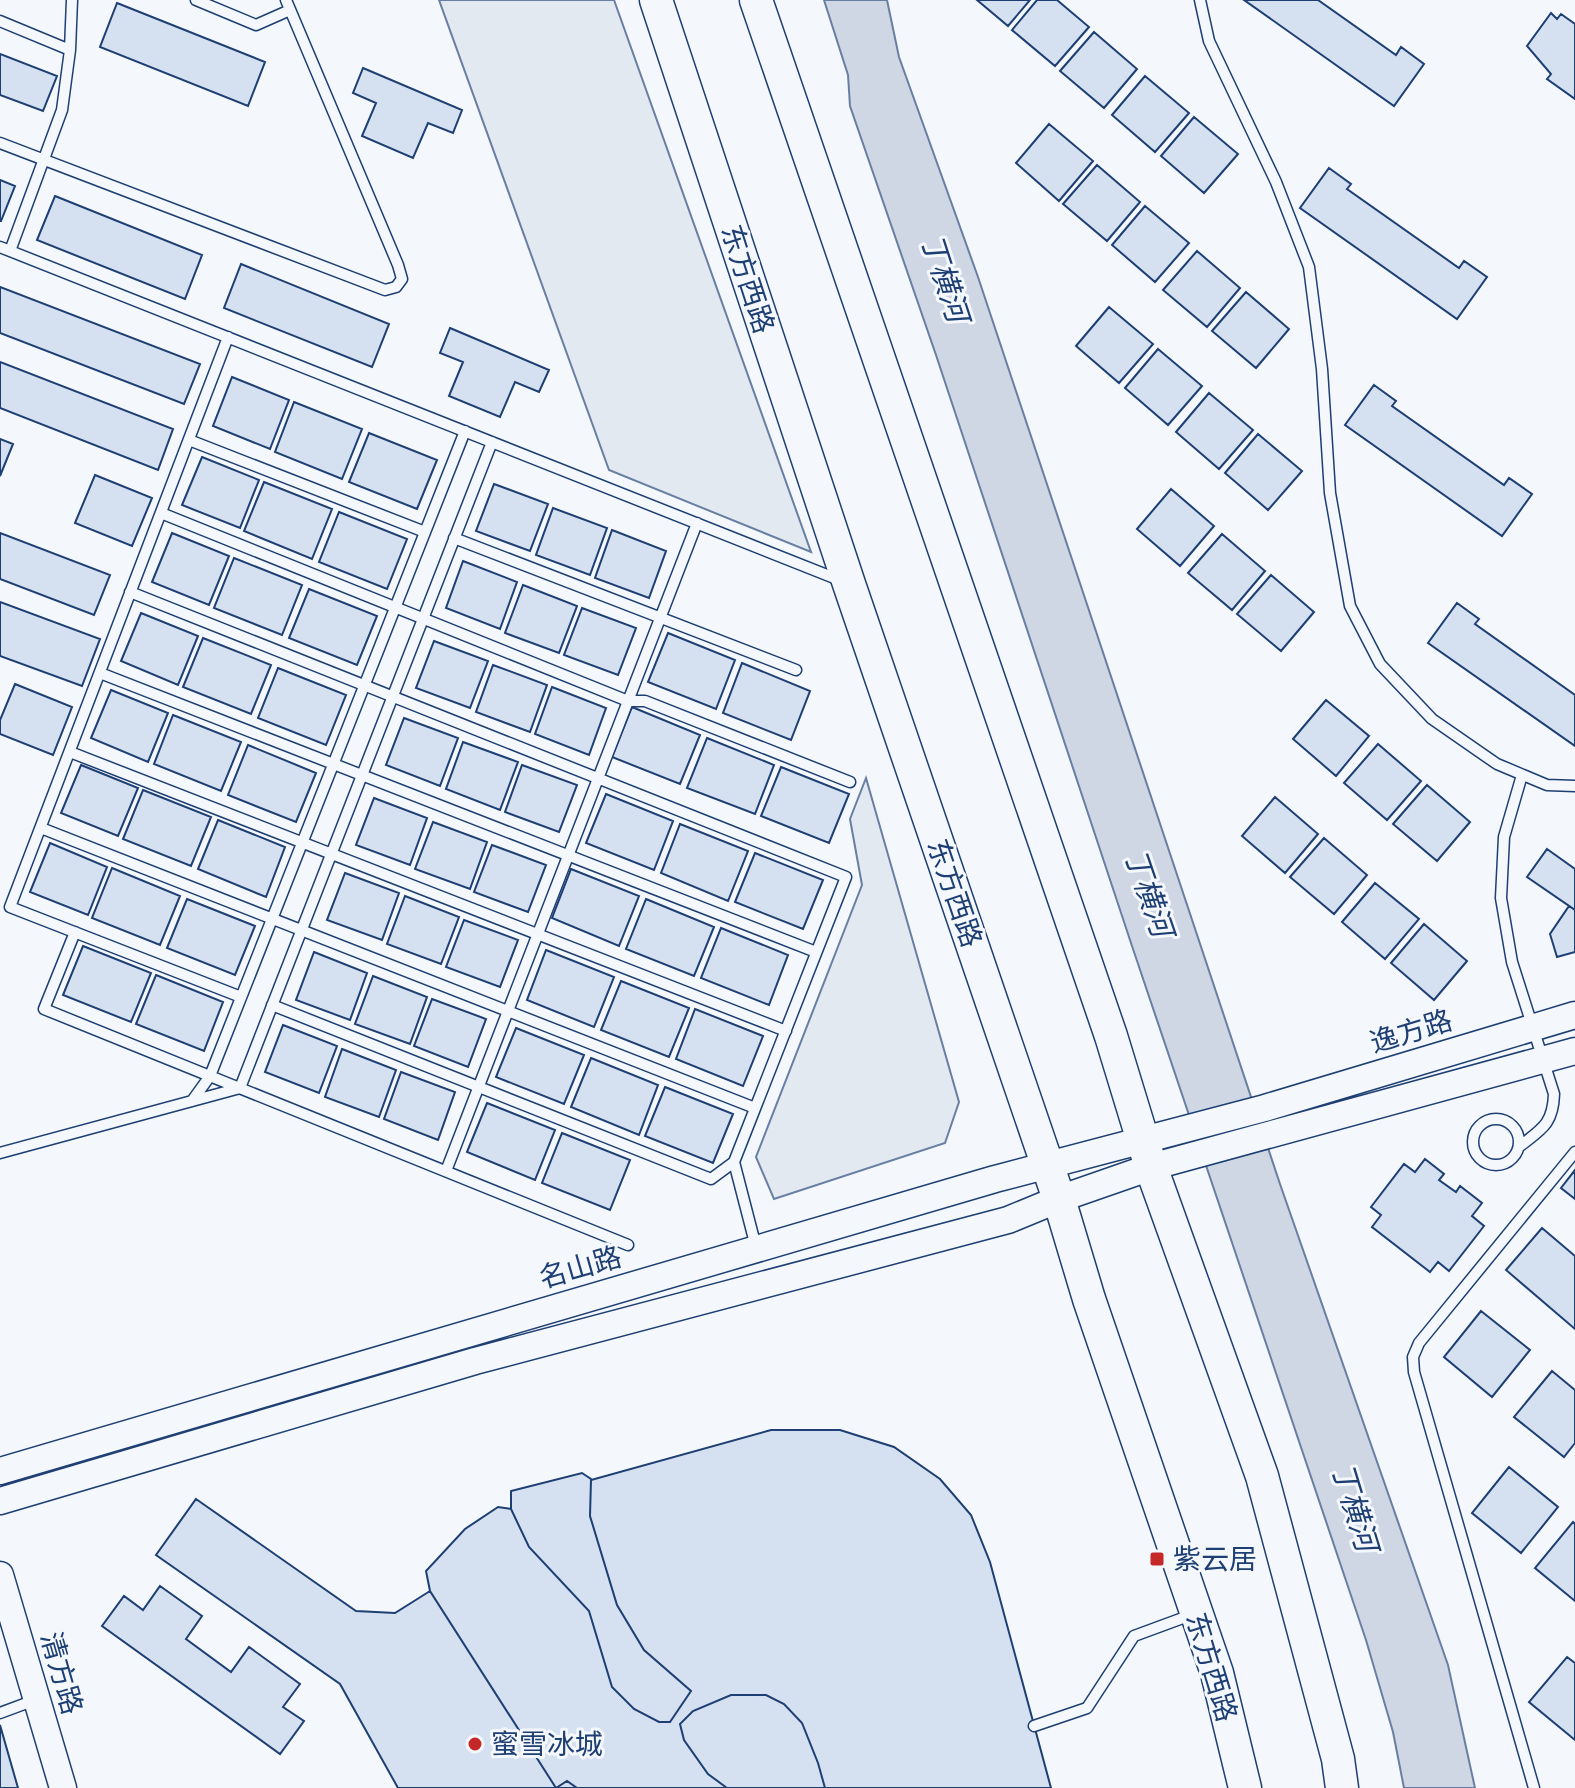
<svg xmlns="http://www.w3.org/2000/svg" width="1575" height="1788" font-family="Montserrat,'Noto Sans SC',sans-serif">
  <rect width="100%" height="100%" fill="#f4f7fb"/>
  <path fill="#e3e9f0" stroke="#687fa3" stroke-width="2" d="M 439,0 L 614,0 L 811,552 L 609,470 Z
    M 866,778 L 959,1102 L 945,1143 L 774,1199 L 756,1157 L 862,885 L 850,819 Z"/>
  <path fill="#cfd7e4" stroke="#687fa3" stroke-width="2" d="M 824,0 L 887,0 L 899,57 L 978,277 L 1280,1184 L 1448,1665 L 1475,1788 L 1404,1788 L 1393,1732 L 1366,1640 L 1132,946 L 936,355 L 850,106 L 848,75 Z"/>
  <path fill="#d5e0f0" stroke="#1d3f73" stroke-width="2" d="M 977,0 L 1030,0 L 1008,26 Z
    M 1037,0 L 1057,0 L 1089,27 L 1055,66 L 1012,30 Z
    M 1244,0 L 1318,0 L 1396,55 L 1401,47 L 1424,64 L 1394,106 Z
    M 117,3 L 265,62 L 248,106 L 100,47 Z
    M 1551,13 L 1557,19 L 1561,14 L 1575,24 L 1575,99 L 1547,79 L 1551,74 L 1527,46 Z
    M 1094,32 L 1137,69 L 1104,108 L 1060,71 Z
    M 0,54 L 57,76 L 43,111 L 0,95 Z
    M 363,68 L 462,110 L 453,133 L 428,123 L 413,158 L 362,136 L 376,103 L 353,93 Z
    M 1145,76 L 1189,113 L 1155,152 L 1112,115 Z
    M 1194,117 L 1238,154 L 1204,193 L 1161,156 Z
    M 1049,124 L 1093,161 L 1059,201 L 1016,163 Z
    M 1097,165 L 1140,202 L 1107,241 L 1063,204 Z
    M 1329,168 L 1351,184 L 1347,189 L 1459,268 L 1464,261 L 1487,277 L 1457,319 L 1300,208 Z
    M 0,180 L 15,186 L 1,221 L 0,221 Z
    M 55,196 L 202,255 L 185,299 L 37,240 Z
    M 1145,206 L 1189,243 L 1155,282 L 1112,245 Z
    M 1197,251 L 1240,288 L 1207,327 L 1163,290 Z
    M 241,264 L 389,324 L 372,367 L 224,308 Z
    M 0,287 L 200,364 L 184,404 L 0,333 Z
    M 1246,292 L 1289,329 L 1256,368 L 1212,331 Z
    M 1109,307 L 1153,344 L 1119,383 L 1076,346 Z
    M 450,328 L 549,370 L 539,392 L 515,382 L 500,417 L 449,396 L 463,362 L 440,353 Z
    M 1158,349 L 1202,386 L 1168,425 L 1125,388 Z
    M 0,362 L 173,429 L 158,470 L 0,408 Z
    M 232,377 L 289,400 L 270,449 L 213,426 Z
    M 1374,385 L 1396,401 L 1392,406 L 1504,485 L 1509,478 L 1532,494 L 1502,536 L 1345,425 Z
    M 1209,393 L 1253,430 L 1219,469 L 1176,432 Z
    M 294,402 L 362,429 L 342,479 L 275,452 Z
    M 369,433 L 437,460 L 417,509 L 349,482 Z
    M 1258,434 L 1302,471 L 1268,510 L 1225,473 Z
    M 0,439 L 13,444 L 0,476 Z
    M 202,457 L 259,480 L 240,528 L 182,505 Z
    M 95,475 L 152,498 L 132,546 L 75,523 Z
    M 264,482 L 332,509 L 312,559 L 244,531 Z
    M 494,484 L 548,504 L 530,551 L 476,531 Z
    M 1171,489 L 1214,526 L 1180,566 L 1137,529 Z
    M 553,508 L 607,528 L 590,575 L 536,555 Z
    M 339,512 L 407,539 L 387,589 L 319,562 Z
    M 612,530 L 666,551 L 649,598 L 595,578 Z
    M 0,533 L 110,575 L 94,615 L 0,579 Z
    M 172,533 L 229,556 L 209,605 L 152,582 Z
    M 1222,534 L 1265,571 L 1232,610 L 1188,573 Z
    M 234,558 L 302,585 L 282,635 L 214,608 Z
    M 463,561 L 517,582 L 500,629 L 446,608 Z
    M 1271,575 L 1314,612 L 1281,651 L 1237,614 Z
    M 523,585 L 577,606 L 559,653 L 505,633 Z
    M 309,589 L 377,616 L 357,665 L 289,638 Z
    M 0,602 L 100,639 L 82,686 L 0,656 Z
    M 1457,603 L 1479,619 L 1475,624 L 1575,695 L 1575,746 L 1428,643 Z
    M 582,608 L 636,628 L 618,675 L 564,655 Z
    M 141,613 L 198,636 L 178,685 L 121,661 Z
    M 668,633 L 735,660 L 716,709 L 648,682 Z
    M 203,638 L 271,665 L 251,714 L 183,687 Z
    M 434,641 L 488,661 L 470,708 L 416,688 Z
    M 742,663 L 810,691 L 791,740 L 723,713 Z
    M 493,665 L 547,685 L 530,732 L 476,712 Z
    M 278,668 L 346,695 L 326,745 L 258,718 Z
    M 15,684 L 72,707 L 53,755 L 0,734 L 0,720 Z
    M 552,687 L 606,708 L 589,755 L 535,734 Z
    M 111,690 L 168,713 L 148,762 L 91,738 Z
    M 1326,700 L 1369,736 L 1336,776 L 1293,739 Z
    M 632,707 L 700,735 L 680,784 L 612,757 Z
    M 173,715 L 241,742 L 221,791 L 154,764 Z
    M 404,718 L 458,738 L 440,786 L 386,765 Z
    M 707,738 L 774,765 L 755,814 L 687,788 Z
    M 463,742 L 518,762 L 500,810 L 446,789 Z
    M 1378,744 L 1421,781 L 1387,820 L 1344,783 Z
    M 248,745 L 316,773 L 296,822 L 228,795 Z
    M 81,765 L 138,788 L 118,836 L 61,813 Z
    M 522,765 L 577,785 L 559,832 L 505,812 Z
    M 781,767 L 849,794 L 829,843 L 761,816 Z
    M 1427,785 L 1470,822 L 1437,861 L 1393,824 Z
    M 143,790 L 211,817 L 191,866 L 123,839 Z
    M 606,794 L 673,821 L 654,870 L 586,843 Z
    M 1275,797 L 1318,834 L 1285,873 L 1242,836 Z
    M 374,798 L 427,818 L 410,865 L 356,845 Z
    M 218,820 L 285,847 L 266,897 L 198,869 Z
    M 433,822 L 487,842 L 470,889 L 415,869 Z
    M 680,824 L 748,851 L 728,901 L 661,873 Z
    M 1324,838 L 1367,875 L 1334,914 L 1290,877 Z
    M 50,843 L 107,867 L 88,915 L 30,892 Z
    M 492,845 L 546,865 L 528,912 L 474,892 Z
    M 1547,849 L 1575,869 L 1575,910 L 1527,877 Z
    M 755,853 L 823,880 L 803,929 L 735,902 Z
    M 112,868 L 180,896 L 160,945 L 92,918 Z
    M 571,869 L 639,896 L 619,946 L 552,918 Z
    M 345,873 L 399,893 L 382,940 L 327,920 Z
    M 1375,883 L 1419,919 L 1385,959 L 1342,922 Z
    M 405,896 L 459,917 L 441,964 L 387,944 Z
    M 187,899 L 255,926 L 235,975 L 167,948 Z
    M 646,899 L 714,927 L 694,976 L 626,949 Z
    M 1569,906 L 1575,910 L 1575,952 L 1557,957 L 1550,934 Z
    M 464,920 L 518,940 L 500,987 L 446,967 Z
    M 1424,924 L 1467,961 L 1434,1000 L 1391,963 Z
    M 721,928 L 788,955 L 769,1005 L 701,978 Z
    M 83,946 L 151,973 L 131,1022 L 63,995 Z
    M 546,950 L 614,977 L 594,1027 L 527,1000 Z
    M 314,952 L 367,973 L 350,1020 L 296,1000 Z
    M 156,975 L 223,1002 L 204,1051 L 136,1024 Z
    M 373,976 L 427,997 L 410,1044 L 355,1024 Z
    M 621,981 L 689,1008 L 669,1057 L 601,1030 Z
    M 432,999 L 486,1019 L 468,1067 L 414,1046 Z
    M 695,1009 L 763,1036 L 743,1086 L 676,1059 Z
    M 283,1025 L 337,1046 L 319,1093 L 265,1072 Z
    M 516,1028 L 584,1055 L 564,1104 L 496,1077 Z
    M 342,1049 L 396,1070 L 379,1117 L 325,1097 Z
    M 591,1058 L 658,1085 L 639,1135 L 571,1107 Z
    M 401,1072 L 455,1092 L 438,1140 L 384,1119 Z
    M 665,1087 L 733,1114 L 713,1163 L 645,1136 Z
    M 487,1103 L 555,1130 L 535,1180 L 467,1152 Z
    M 562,1133 L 630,1160 L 610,1210 L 542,1183 Z
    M 1425,1159 L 1444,1174 L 1439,1180 L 1456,1192 L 1460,1186 L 1482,1203 L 1472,1216 L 1484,1226 L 1449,1271 L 1438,1262 L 1430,1272 L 1372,1227 L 1381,1215 L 1371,1207 L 1404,1164 L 1415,1172 Z
    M 1575,1170 L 1575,1199 L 1561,1188 Z
    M 1542,1228 L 1575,1256 L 1575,1329 L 1506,1270 Z
    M 1481,1311 L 1530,1350 L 1492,1397 L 1444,1357 Z
    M 1552,1371 L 1575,1390 L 1575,1443 L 1564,1457 L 1514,1417 Z
    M 771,1430 L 840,1430 L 894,1447 L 940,1479 L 971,1515 L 990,1562 L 1051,1788 L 577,1788 L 567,1781 L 556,1788 L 430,1591 L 426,1571 L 465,1529 L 498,1507 L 511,1509 L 529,1547 L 589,1611 L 612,1687 L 634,1709 L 659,1722 L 670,1722 L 691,1691 L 644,1650 L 617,1605 L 590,1516 L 591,1480 Z
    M 1509,1467 L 1558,1507 L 1521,1553 L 1472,1513 Z
    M 582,1473 L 591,1479 L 590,1516 L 617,1605 L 644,1650 L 691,1691 L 670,1722 L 659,1722 L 634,1709 L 612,1687 L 589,1611 L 529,1547 L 511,1509 L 511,1491 Z
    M 196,1499 L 356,1611 L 395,1613 L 430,1591 L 556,1788 L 567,1781 L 577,1788 L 398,1788 L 340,1684 L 156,1555 Z
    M 1573,1522 L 1575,1524 L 1575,1601 L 1535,1568 Z
    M 160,1586 L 202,1616 L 186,1639 L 231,1672 L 249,1647 L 300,1684 L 283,1707 L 304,1721 L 280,1754 L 102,1626 L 124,1596 L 143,1610 Z
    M 1567,1657 L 1575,1663 L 1575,1740 L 1529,1702 Z
    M 731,1695 L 766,1695 L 784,1704 L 802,1723 L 818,1763 L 825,1788 L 727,1788 L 708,1774 L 684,1740 L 680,1724 L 693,1711 Z
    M 0,1725 L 18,1788 L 0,1788 Z"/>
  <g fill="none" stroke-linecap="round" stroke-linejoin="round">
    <defs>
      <path id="service" d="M 196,0 L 256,25 L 290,10
        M 1200,0 L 1209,41 L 1276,182 L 1309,267 L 1322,369 L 1330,493 L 1350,606 L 1380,664 L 1432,719 L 1497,764 L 1547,785 L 1575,786
        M 0,21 L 70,50
        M 0,143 L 385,290 L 396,287 L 402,279 L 398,265 L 286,0
        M 0,247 L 842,581
        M 10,251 L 62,110 L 70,50 L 72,0
        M 228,337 L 10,907 L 241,997
        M 189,440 L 425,532
        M 161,513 L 628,701 L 645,701 L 850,782
        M 454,538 L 796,670
        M 130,592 L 846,877 L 734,1162 L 756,1247
        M 100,673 L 816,952
        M 70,752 L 786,1031
        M 41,828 L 755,1108
        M 75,932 L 44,1009 L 628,1245
        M 272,1005 L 711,1179 L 734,1162
        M 192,1101 L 210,1076 L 465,431
        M1473 1142a23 23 0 1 1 46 0a23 23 0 1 1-46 0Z
        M 1520,1146 C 1542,1129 1553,1124 1554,1094 L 1512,962 L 1501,898 L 1504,837 L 1522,775
        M 0,1153 L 240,1088 L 492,442
        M 446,1171 L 697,523
        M 0,1713 L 35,1700
        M 1034,1726 L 1087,1708 L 1134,1636 L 1191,1615
        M 1534,1788 L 1414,1372 L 1413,1357 L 1419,1343 L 1575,1152"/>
      <path id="tertiary" d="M 0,1471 L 995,1179 L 1265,1108 L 1575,1015
        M 0,1501 L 475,1361 L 1008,1220 L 1059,1199 L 1151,1167 L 1575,1051
        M 0,1575 L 63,1788"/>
      <path id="primary" d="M 656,0 L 849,584 L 1059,1199 L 1089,1299 L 1217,1673 L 1245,1788
        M 756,0 L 1111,1036 L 1151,1167 L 1262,1476 L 1338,1759 L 1342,1788"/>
    </defs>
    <use href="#service" stroke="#1d3f73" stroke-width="13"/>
    <use href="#tertiary" stroke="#1d3f73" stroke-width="29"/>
    <use href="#primary" stroke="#1d3f73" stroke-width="35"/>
    <use href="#service" stroke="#f4f7fb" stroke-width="10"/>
    <use href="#tertiary" stroke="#f4f7fb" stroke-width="26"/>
    <use href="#primary" stroke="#f4f7fb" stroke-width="32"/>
  </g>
  <g fill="#c62828" stroke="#f4f7fb" stroke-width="3">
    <rect x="1149" y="1551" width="16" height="16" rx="4"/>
    <circle cx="475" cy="1744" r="8"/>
  </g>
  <g text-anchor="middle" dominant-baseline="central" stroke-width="6" stroke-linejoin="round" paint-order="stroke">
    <g font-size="28" fill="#1d3f73" stroke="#f4f7fb">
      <text transform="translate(748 279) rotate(72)">东方西路</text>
      <text transform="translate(955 893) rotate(71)">东方西路</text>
      <text transform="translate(1411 1031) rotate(-17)">逸方路</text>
      <text transform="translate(580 1267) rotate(-16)">名山路</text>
      <text transform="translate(1212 1667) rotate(73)">东方西路</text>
      <text transform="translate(62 1673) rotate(74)">清方路</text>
    </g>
    <g font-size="28" fill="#1d3f73" stroke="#f4f7fb" text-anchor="start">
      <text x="1173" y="1559">紫云居</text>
      <text x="491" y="1744">蜜雪冰城</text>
    </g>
    <g font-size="30" font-style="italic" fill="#1d3f73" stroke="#f4f7fb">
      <text transform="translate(945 278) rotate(72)">丁横河</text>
      <text transform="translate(1149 893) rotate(71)">丁横河</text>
      <text transform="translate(1355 1507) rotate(73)">丁横河</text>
    </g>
  </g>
</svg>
